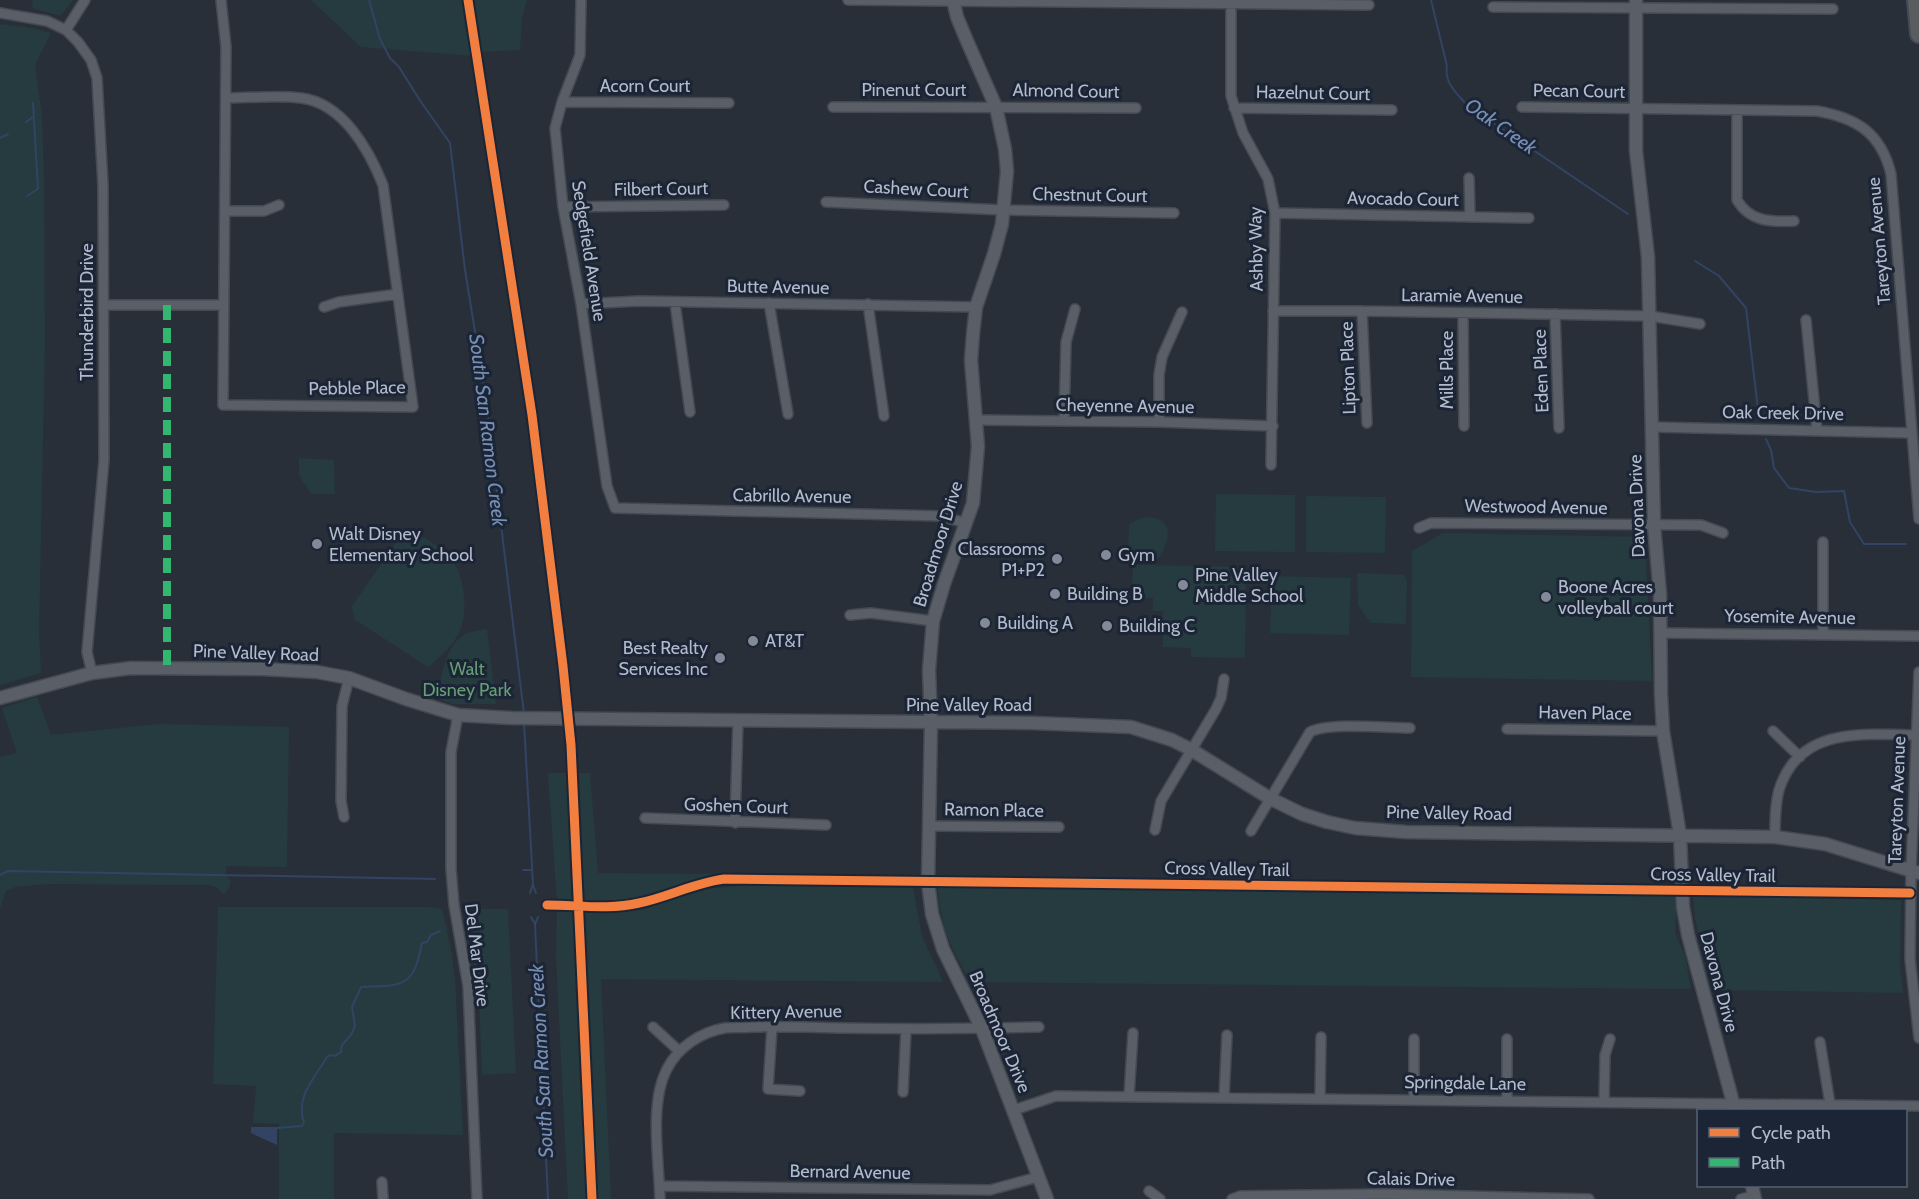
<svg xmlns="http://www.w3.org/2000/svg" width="1919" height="1199" font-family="Cabin,sans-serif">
  <rect width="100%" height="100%" fill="#292f39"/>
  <path fill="#253b40" d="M 33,0 L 73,0 L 61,15 L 58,15 L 32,8 Z
    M 311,0 L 465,0 L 474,56 L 361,47 Z
    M 472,0 L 527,0 L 522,19 L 520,50 L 480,52 Z
    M 0,24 L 33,28 L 51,33 L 35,65 L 42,116 L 44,180 L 45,345 L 39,629 L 41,673 L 0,685 Z
    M 299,458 L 334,460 L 335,494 L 311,494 L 299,475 Z
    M 1216,494 L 1295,495 L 1295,552 L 1215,551 Z
    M 1306,496 L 1386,497 L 1385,553 L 1306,552 Z
    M 1149,517 C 1175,520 1169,540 1160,557 L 1137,558 L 1128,550 L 1129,525 L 1138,519 Z
    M 406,528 C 422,536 439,545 451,559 C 458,567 461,578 463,589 C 469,627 457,643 428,667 L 354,619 L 352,606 Z
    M 1443,533 L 1645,537 L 1652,681 L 1411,677 L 1412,551 Z
    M 1133,565 L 1246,567 L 1245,658 L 1191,657 L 1191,648 L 1163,647 L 1163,611 L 1153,611 L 1153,598 L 1132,597 Z
    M 1357,573 L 1404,575 L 1407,581 L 1406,624 L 1371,623 L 1358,605 Z
    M 1272,576 L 1351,578 L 1349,635 L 1270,633 Z
    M 487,629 L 496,704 L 452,704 L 438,699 C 441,678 445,642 468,633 C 474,631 481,630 487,629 Z
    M 37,697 L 51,735 L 158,724 L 289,727 L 287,867 L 226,866 L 226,874 L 231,882 L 228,890 L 224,894 L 216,887 L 208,885 L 47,884 L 15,887 L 6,891 L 0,909 L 0,757 L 17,753 L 2,708 Z
    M 548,773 L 569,773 L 574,902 L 557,902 Z
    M 575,773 L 590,773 L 598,873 L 714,874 L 632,902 L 580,902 Z
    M 746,885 L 913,888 L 922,936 L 943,982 L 601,979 L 611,1199 L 595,1199 L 581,911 L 627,912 L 646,909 L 683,895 L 707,889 Z
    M 938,886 L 1678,896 L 1675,933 L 1685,955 L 1691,989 L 971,982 C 951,947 940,928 938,886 Z
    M 1693,895 L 1901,900 L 1900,968 L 1903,993 L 1713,990 L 1695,919 Z
    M 218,907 L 428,907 L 442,909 L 451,949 L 455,979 L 463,1135 L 334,1133 L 334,1199 L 279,1199 L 279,1124 L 253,1123 L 256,1086 L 213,1084 Z
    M 480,909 L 508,909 L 516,1073 L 482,1075 L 479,991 L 466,913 Z
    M 557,911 L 575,911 L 589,1199 L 568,1199 L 556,957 Z"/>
  <path fill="#314463" d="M 251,1127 L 277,1127 L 277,1145 L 251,1133 Z"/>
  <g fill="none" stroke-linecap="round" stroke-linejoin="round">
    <path stroke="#314463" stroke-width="2" d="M 369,0 L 380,39 L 390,58 L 399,67 L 421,102 L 450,143 L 465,270 L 485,393 L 524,714
      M 1431,0 L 1447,66 C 1444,83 1457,94 1468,106 L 1628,214
      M 26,122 L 33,117
      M 0,138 L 8,134
      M 27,196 L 38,189 L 33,103
      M 1695,261 L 1719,276 L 1746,308 L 1759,418
      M 1766,439 L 1771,450 L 1774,468 L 1789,488 L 1816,492 L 1844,491 L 1850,522 L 1864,544 L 1906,544
      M 524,723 L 533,884 L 530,893
      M 523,870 L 532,870
      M 0,875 L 8,871 L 435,879
      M 533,885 L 536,893
      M 531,917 L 535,924 L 548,1199
      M 535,924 L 538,917
      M 277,1128 L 302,1126 L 304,1123 C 295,1097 314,1079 327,1057 L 330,1055 L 335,1056 L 341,1052 L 342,1045 L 351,1035 L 355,1026 L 352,1007 L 361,987 C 403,985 413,989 422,943 L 427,942 L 431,935 L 440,931"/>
    <defs>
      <path id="minor" d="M 221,0 L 226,47 L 223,405 L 413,407 L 383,185 C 369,150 343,103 301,98 C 277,95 250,98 226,98
        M 581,0 L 580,55 L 562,102 L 555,128 L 563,207 L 581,304 L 607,486 L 615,508 L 940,516 L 966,523
        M 848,0 L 1369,5
        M 1231,4 L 1231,96 L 1243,133 L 1268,179 L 1275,213 L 1271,465
        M 1493,7 L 1833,9
        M 0,13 L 47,21 L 66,30 L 78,42 L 91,60 L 97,78 L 103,185 L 104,460 L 87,652 L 92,673
        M 66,30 L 85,0
        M 562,102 L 729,103
        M 833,107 L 1136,108
        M 1522,107 L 1817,111 C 1857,118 1881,133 1891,174 L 1919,519
        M 1234,108 L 1392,110
        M 1737,110 L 1737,200 C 1750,222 1771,222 1794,221
        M 1469,178 L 1470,216
        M 826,202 L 1004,210 L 1174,213
        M 563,207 L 724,205
        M 225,211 L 264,211 L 279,205
        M 1275,213 L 1529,218
        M 675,303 L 690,412
        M 769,303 L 788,414
        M 581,304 L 639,301 L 976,307
        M 868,304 L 884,416
        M 104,305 L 224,305
        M 324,307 L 339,302 L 398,294
        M 1273,311 L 1362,311 L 1650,316 L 1700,324
        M 1362,311 L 1367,423
        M 1463,313 L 1464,426
        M 1555,314 L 1559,428
        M 1806,320 L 1817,430
        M 977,420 L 1159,422 L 1273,426
        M 1064,421 L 1066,342 L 1075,309
        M 1159,422 L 1159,375 L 1162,357 L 1182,312
        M 1653,427 L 1912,433
        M 1419,528 L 1431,523 L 1701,525 L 1723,533
        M 850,615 L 871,613 L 933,621
        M 1661,633 L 1919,636
        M 1823,634 L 1823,542
        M 1919,672 L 1911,872 L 1910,959 L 1919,1038
        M 458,715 L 451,752 L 451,869 L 454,905 L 468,986 L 477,1199
        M 1507,729 L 1663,731
        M 1773,731 L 1800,757
        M 344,817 L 341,801 L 342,706 L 349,678
        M 645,818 L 826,825
        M 735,823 L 738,720
        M 929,826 L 1059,827
        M 1155,830 L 1161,801 L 1216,709 L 1221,698 L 1224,679
        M 1251,831 L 1310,732 C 1330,722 1386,728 1410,728
        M 1775,837 C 1775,821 1775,805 1779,790 C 1799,726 1864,734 1917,735
        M 653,1027 L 679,1051
        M 772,1027 L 768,1089 L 800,1091
        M 1414,1039 L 1414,1099
        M 1820,1042 L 1830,1104
        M 903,1092 L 906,1029
        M 1129,1096 L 1133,1033
        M 1224,1098 L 1227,1035
        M 1320,1098 L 1321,1037
        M 1507,1101 L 1507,1039
        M 1604,1102 L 1605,1055 L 1610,1039
        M 1014,1110 L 1056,1096 L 1919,1106
        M 382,1182 L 383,1199
        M 660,1186 L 990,1190 L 1038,1177
        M 1149,1191 L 1160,1199
        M 660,1199 C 659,1161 649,1103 667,1069 C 678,1047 701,1032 725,1028 C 734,1027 743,1028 752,1027 C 781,1026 810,1027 839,1028 C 906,1029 972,1029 1039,1027
        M 1232,1199 L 1240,1196 L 1385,1194 L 1589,1199
        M 1741,1199 L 1754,1196"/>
      <path id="tertiary" d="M 953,0 L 957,17 L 967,41 L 996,107 L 1005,149 L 1007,171 L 1002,224 L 994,254 L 976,307 L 973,334 L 971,360 L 978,446 L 973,503 L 944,584 L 933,621 L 929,670 L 931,723 L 928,882 L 932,914 L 943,949 L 982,1029 L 1047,1199
        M 1636,0 L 1636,151 L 1648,257 L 1654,525 L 1660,594 L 1661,694 L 1663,731 L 1680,835 L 1683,907 L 1688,935 L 1735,1110
        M 0,698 L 92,673 L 131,668 L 263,669 L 317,672 L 349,678 L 406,699 L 458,715 L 512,718 L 1033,723 L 1131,727 L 1172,740 L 1190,749 L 1271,799 L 1302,814 L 1327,822 L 1355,828 L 1406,832 L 1775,837 L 1825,844 L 1919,873
        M 1752,1186 L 1755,1199"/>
      <path id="motorway" d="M 1916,0 L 1919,34"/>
    </defs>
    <use href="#minor" stroke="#454a52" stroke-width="12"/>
    <use href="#tertiary" stroke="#454a52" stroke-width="15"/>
    <use href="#motorway" stroke="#464b55" stroke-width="20"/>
    <use href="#minor" stroke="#595e67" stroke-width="9"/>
    <use href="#tertiary" stroke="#595e67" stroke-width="12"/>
    <use href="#motorway" stroke="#5a5d60" stroke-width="16"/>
    <path stroke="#33b770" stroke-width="8" stroke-dasharray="15 8" stroke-linecap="butt" d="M 167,305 L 167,668"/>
    <defs>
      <path id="cycleway" d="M 468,0 L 532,415 L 563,666 L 571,745 L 592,1199
        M 547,905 C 578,905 608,910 639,903 C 668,897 694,883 724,879 L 1910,893"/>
    </defs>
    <use href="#cycleway" stroke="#1b2535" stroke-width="13"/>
    <use href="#cycleway" stroke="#f27e40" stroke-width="9"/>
  </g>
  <g fill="#828a98" stroke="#1b2535" stroke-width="2">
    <circle cx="317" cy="544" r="6"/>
    <circle cx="1106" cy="555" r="6"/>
    <circle cx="1057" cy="559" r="6"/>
    <circle cx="1183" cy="585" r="6"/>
    <circle cx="1055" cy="594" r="6"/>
    <circle cx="1546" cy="597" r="6"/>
    <circle cx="985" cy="623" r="6"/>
    <circle cx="1107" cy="626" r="6"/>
    <circle cx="753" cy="641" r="6"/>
    <circle cx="720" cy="658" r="6"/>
  </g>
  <g text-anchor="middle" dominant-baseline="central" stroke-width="6" stroke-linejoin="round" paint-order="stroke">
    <g font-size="18" fill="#b2bbcb" stroke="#1b2535">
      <text x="645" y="86">Acorn Court</text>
      <text x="914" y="90">Pinenut Court</text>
      <text transform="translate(1066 91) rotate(1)">Almond Court</text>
      <text transform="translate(1579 91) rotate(1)">Pecan Court</text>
      <text transform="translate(1313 93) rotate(1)">Hazelnut Court</text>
      <text transform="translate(661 189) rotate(-1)">Filbert Court</text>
      <text transform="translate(916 189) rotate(3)">Cashew Court</text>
      <text transform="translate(1090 195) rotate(1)">Chestnut Court</text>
      <text transform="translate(1403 199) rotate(1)">Avocado Court</text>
      <text transform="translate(1879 241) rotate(-95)">Tareyton Avenue</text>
      <text transform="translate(1256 249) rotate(-91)">Ashby Way</text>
      <text transform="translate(589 251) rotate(81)">Sedgefield Avenue</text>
      <text transform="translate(778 287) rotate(1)">Butte Avenue</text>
      <text transform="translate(1462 296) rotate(1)">Laramie Avenue</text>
      <text transform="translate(87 312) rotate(-90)">Thunderbird Drive</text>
      <text transform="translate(1348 368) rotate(-92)">Lipton Place</text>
      <text transform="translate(1447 370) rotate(-90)">Mills Place</text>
      <text transform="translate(1541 371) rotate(-92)">Eden Place</text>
      <text transform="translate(357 388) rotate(-1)">Pebble Place</text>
      <text transform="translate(1125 406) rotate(1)">Cheyenne Avenue</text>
      <text transform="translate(1783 413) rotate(1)">Oak Creek Drive</text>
      <text transform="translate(792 496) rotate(1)">Cabrillo Avenue</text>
      <text transform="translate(1637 506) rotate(-92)">Davona Drive</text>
      <text transform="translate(1536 507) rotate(1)">Westwood Avenue</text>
      <text transform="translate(938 544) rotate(-73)">Broadmoor Drive</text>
      <text transform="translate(1790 617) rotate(1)">Yosemite Avenue</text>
      <text transform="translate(256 653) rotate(2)">Pine Valley Road</text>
      <text x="969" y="705">Pine Valley Road</text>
      <text transform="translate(1585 713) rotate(1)">Haven Place</text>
      <text transform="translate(1897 800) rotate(-88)">Tareyton Avenue</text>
      <text transform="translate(736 806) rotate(2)">Goshen Court</text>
      <text transform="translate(994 810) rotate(1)">Ramon Place</text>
      <text transform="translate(1449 813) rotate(1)">Pine Valley Road</text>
      <text transform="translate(1227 869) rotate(1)">Cross Valley Trail</text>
      <text transform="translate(1713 875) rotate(1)">Cross Valley Trail</text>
      <text transform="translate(477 955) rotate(83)">Del Mar Drive</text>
      <text transform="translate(1719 982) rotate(75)">Davona Drive</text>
      <text transform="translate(786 1012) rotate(-1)">Kittery Avenue</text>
      <text transform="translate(1000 1032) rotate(67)">Broadmoor Drive</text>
      <text transform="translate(1465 1083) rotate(1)">Springdale Lane</text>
      <text transform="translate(850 1172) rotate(1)">Bernard Avenue</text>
      <text transform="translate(1411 1179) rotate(1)">Calais Drive</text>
    </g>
    <g font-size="18" fill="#b2bbcb" stroke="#1b2535" text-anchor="start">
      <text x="329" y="534">Walt Disney<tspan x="329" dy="21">Elementary School</tspan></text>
      <text x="1045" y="549" text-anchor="end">Classrooms<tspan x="1045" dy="21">P1+P2</tspan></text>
      <text x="1118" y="555">Gym</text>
      <text x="1195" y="575">Pine Valley<tspan x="1195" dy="21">Middle School</tspan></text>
      <text x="1558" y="587">Boone Acres<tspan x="1558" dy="21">volleyball court</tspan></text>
      <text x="1067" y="594">Building B</text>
      <text x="997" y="623">Building A</text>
      <text x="1119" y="626">Building C</text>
      <text x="765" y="641">AT&amp;T</text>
      <text x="708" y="648" text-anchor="end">Best Realty<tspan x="708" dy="21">Services Inc</tspan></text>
    </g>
    <g font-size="18" fill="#679e75" stroke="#1b2535">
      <text x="467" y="669">Walt<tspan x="467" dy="21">Disney Park</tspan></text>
    </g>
    <g font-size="20" font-style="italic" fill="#778fb5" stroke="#1b2535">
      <text transform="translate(1501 126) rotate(35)">Oak Creek</text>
      <text transform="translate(488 430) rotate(83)">South San Ramon Creek</text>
      <text transform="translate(541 1061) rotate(-93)">South San Ramon Creek</text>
    </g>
  </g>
  <rect x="1697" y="1109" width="210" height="78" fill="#1b2535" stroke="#576171" stroke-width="1.5"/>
  <rect x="1709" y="1128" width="30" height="9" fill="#f27e40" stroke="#576171" stroke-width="1.5"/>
  <text x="1751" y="1139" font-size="18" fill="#b2bbcb">Cycle path</text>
  <rect x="1709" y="1158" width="30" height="9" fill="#33b770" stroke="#576171" stroke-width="1.5"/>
  <text x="1751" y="1169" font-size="18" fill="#b2bbcb">Path</text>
</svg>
